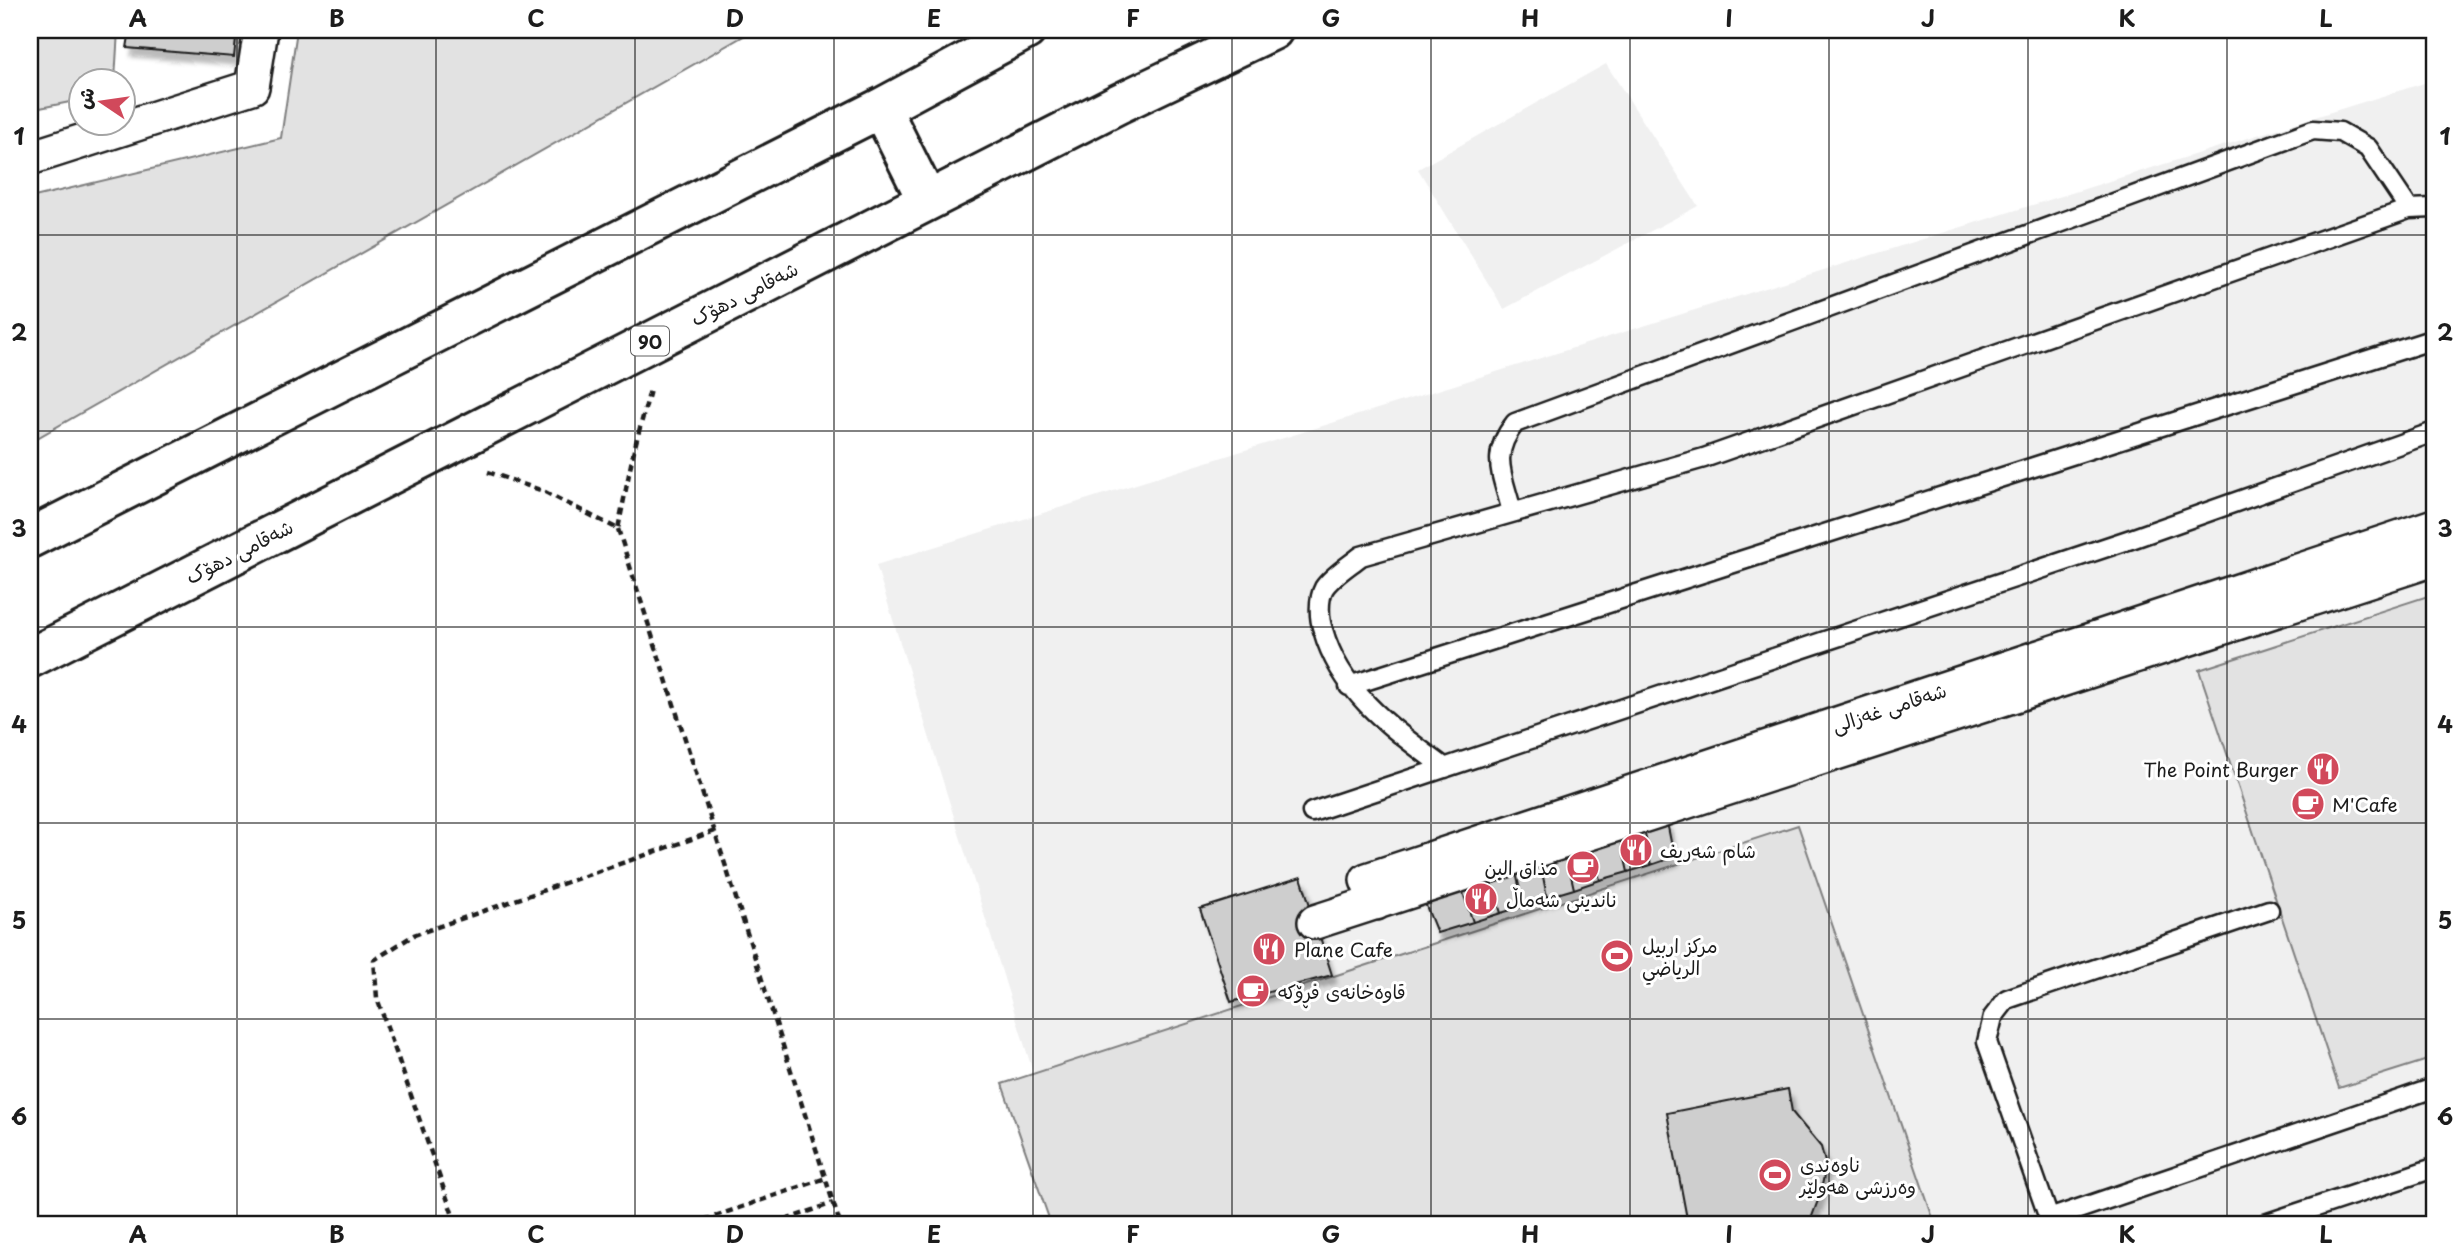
<svg xmlns="http://www.w3.org/2000/svg" width="2464" height="1254" font-family="'Playpen Sans','Playpen Sans Arabic',sans-serif">
  <defs>
    <filter id="shadow"><feDropShadow dx="4.5" dy="8" stdDeviation="2" flood-color="#0004"/></filter>
  </defs>
  <rect width="100%" height="100%" fill="#fff"/>
  <filter id="ink" filterUnits="userSpaceOnUse"><feTurbulence type="fractalNoise" baseFrequency=".0143" numOctaves="2"/><feDisplacementMap in="SourceGraphic" scale="14" xChannelSelector="R" yChannelSelector="G"/><feConvolveMatrix kernelMatrix="1 2 1 2 8 2 1 2 1" color-interpolation-filters="sRGB"/></filter>
  <g filter="url(#ink)">
    <path fill="#f0f0f0" d="M 1606,64 L 1698,206 L 1504,309 L 1418,169 Z
      M 2434,80 L 2434,1224 L 1080,1224 L 876,565 Z"/>
    <path fill="#e2e2e2" stroke="#7f7f7f" stroke-width="2" d="M 30,30 L 118,30 L 115,80 L 80,80 L 80,100 L 30,110 Z
      M 297,30 L 754,30 L 30,442 L 30,198 L 281,138 Z
      M 2434,594 L 2434,1058 L 2339,1088 L 2199,670 Z
      M 1798,825 L 1935,1224 L 1051,1224 L 1002,1084 Z"/>
    <path fill="#cecece" stroke="#1c1c1c" stroke-width="2" filter="url(#shadow)" d="M 130,30 L 237,30 L 234,57 L 127,48 Z
      M 1667,822 L 1674,857 L 1651,865 L 1644,829 Z
      M 1644,829 L 1651,865 L 1628,872 L 1620,836 Z
      M 1620,836 L 1628,872 L 1600,880 L 1591,845 Z
      M 1591,845 L 1600,880 L 1574,889 L 1566,853 Z
      M 1566,853 L 1574,889 L 1547,897 L 1540,861 Z
      M 1540,861 L 1547,897 L 1524,906 L 1515,869 Z
      M 1515,869 L 1524,906 L 1501,913 L 1489,876 Z
      M 1489,876 L 1501,913 L 1473,922 L 1460,884 Z
      M 1301,877 L 1332,975 L 1231,1002 L 1200,909 Z
      M 1460,884 L 1473,922 L 1437,933 L 1422,896 Z
      M 1788,1089 L 1792,1112 L 1821,1147 L 1826,1166 L 1820,1195 L 1811,1219 L 1806,1224 L 1688,1224 L 1667,1113 Z"/>
    <g fill="none" stroke-linecap="round" stroke-linejoin="round">
      <defs>
        <path id="lane" d="M 1512,512 C 1503,475 1489,456 1515,423 L 2313,130 L 2340,132 L 2368,148 L 2409,209
          M 1349,686 L 2434,339
          M 1445,768 C 1394,730 1341,694 1323,630 C 1319,619 1318,599 1324,588 C 1332,576 1350,565 1361,556 L 1704,458 L 2409,209 L 2434,208
          M 1312,812 L 2134,538 L 2434,432
          M 2049,1219 L 2434,1088
          M 2051,1224 L 1987,1042 L 1993,1017 L 2007,999 L 2269,910
          M 2265,1224 L 2434,1168"/>
        <path id="street" d="M 30,158 L 252,87 L 261,30
          M 1376,903 L 1367,880 L 2434,526
          M 1315,922 L 2434,559"/>
        <path id="highway" d="M 881,108 L 927,200
          M 30,538 L 881,108 L 1026,30
          M 30,658 L 1118,104 L 1273,30"/>
      </defs>
      <use href="#lane" stroke="#1c1c1c" stroke-width="23"/>
      <use href="#street" stroke="#1c1c1c" stroke-width="38"/>
      <use href="#highway" stroke="#1c1c1c" stroke-width="44"/>
      <path stroke="#1c1c1c" stroke-width="4.5" stroke-dasharray="7 5" stroke-linecap="butt" d="M 488,472 L 543,491 L 618,529 L 633,454 L 650,390
        M 618,529 L 840,1224
        M 456,1224 L 377,998 L 374,960 L 414,935 L 715,831
        M 692,1224 L 826,1178
        M 774,1224 L 833,1203"/>
      <use href="#lane" stroke="#fff" stroke-width="18"/>
      <use href="#street" stroke="#fff" stroke-width="33"/>
      <use href="#highway" stroke="#fff" stroke-width="38"/>
    </g>
  </g>
  <path fill="none" stroke="#1c1c1c" stroke-width="2" stroke-opacity="0.55" d="M 237,30 L 237,1224M 436,30 L 436,1224M 635,30 L 635,1224M 834,30 L 834,1224M 1033,30 L 1033,1224M 1232,30 L 1232,1224M 1431,30 L 1431,1224M 1630,30 L 1630,1224M 1829,30 L 1829,1224M 2028,30 L 2028,1224M 2227,30 L 2227,1224M 30,235 L 2434,235M 30,431 L 2434,431M 30,627 L 2434,627M 30,823 L 2434,823M 30,1019 L 2434,1019"/>
  <defs>
    <symbol id="restaurant-disc" viewBox="-11 -11 22 22"><circle r="9.5" fill="#d1495b" stroke="#fff"/><path d="M-5-6h1v4h1v-4h1v4h1v-4h1v5L-1.5 .5V6h-2V.5L-5-1ZM5-6V6H3V1.5H1.5Q1.5-4 5-6Z" fill="#fff"/></symbol>
    <symbol id="cafe-disc" viewBox="-11 -11 22 22"><circle r="9.5" fill="#d1495b" stroke="#fff"/><path d="M-5.5-4.5H6V0H3Q3 3.5 0 3.5H-2.5Q-5.5 3.5-5.5 0ZM3-3.2v2h1.7v-2ZM-6 4.5H4V6H-6Z" fill="#fff"/></symbol>
    <symbol id="stadium-disc" viewBox="-11 -11 22 22"><circle r="9.5" fill="#d1495b" stroke="#fff"/><path d="M0-5a6.5 5 0 1 0 0 10a6.5 5 0 1 0 0-10ZM-3.5-1.8h7v3.6h-7Z" fill="#fff"/></symbol>
  </defs>
  <g fill-rule="evenodd">
    <use href="#restaurant-disc" x="2304" y="750" width="38" height="38"/>
    <use href="#cafe-disc" x="2289" y="785" width="38" height="38"/>
    <use href="#restaurant-disc" x="1617" y="831" width="38" height="38"/>
    <use href="#cafe-disc" x="1564" y="848" width="38" height="38"/>
    <use href="#restaurant-disc" x="1462" y="880" width="38" height="38"/>
    <use href="#restaurant-disc" x="1250" y="930" width="38" height="38"/>
    <use href="#stadium-disc" x="1598" y="937" width="38" height="38"/>
    <use href="#cafe-disc" x="1234" y="972" width="38" height="38"/>
    <use href="#stadium-disc" x="1756" y="1156" width="38" height="38"/>
  </g>
  <g text-anchor="middle" dominant-baseline="central" stroke-width="6" stroke-linejoin="round" paint-order="stroke">
    <rect fill="#fff" stroke="#606060" stroke-width="2" x="631" y="326.5" width="38" height="29" rx="5"/>
    <g font-size="18" font-weight="bold" fill="#1c1c1c">
      <text x="650" y="341">90</text>
    </g>
    <g font-size="19" fill="#1c1c1c" stroke="#fff">
      <text transform="translate(744 293) rotate(-27)">شەقامی دهۆک</text>
      <text transform="translate(239 551) rotate(-27)">شەقامی دهۆک</text>
      <text transform="translate(1889 707) rotate(-18)">شەقامی غەزالی</text>
    </g>
    <g font-size="19" fill="#1c1c1c" stroke="#fff" text-anchor="start">
      <text x="2298" y="769" text-anchor="end">The Point Burger</text>
      <text x="2332" y="804">M'Cafe</text>
      <text x="1660" y="850">شام شەریف</text>
      <text x="1558" y="867" text-anchor="end">مذاق البن</text>
      <text x="1506" y="899">ناندینی شەماڵ</text>
      <text x="1642" y="945">مركز اربيل<tspan x="1642" dy="22">الرياضي</tspan></text>
      <text x="1294" y="949">Plane Cafe</text>
      <text x="1278" y="991">قاوەخانەی فڕۆکە</text>
      <text x="1800" y="1164">ناوەندی<tspan x="1800" dy="22">وەرزشی هەولێر</tspan></text>
    </g>
  </g>
  <rect width="2464" height="1254" fill="none" stroke="#fff" stroke-width="77"/>
  <g transform="translate(102 102) rotate(283)"><circle r="33" fill="#ffffff" stroke="#a4a4a4" stroke-width="2"/>
  <path d="M0-5L12 26L0 18L-12 26Z" fill="#d1495b"/>
  <text y="-10" font-size="19" font-weight="bold" text-anchor="middle" fill="#1c1c1c">ش</text>
  </g>
  <rect x="38" y="38" width="2388" height="1178" fill="none" stroke="#1c1c1c" stroke-width="2.5"/>
  <g font-size="23" text-anchor="middle" font-weight="bold" fill="#1c1c1c">
    <text x="138" y="27">A</text>
    <text x="337" y="27">B</text>
    <text x="536" y="27">C</text>
    <text x="735" y="27">D</text>
    <text x="934" y="27">E</text>
    <text x="1133" y="27">F</text>
    <text x="1331" y="27">G</text>
    <text x="1530" y="27">H</text>
    <text x="1729" y="27">I</text>
    <text x="1928" y="27">J</text>
    <text x="2127" y="27">K</text>
    <text x="2326" y="27">L</text>
    <text x="19" y="145">1</text>
    <text x="2445" y="145">1</text>
    <text x="19" y="341">2</text>
    <text x="2445" y="341">2</text>
    <text x="19" y="537">3</text>
    <text x="2445" y="537">3</text>
    <text x="19" y="733">4</text>
    <text x="2445" y="733">4</text>
    <text x="19" y="929">5</text>
    <text x="2445" y="929">5</text>
    <text x="19" y="1125">6</text>
    <text x="2445" y="1125">6</text>
    <text x="138" y="1243">A</text>
    <text x="337" y="1243">B</text>
    <text x="536" y="1243">C</text>
    <text x="735" y="1243">D</text>
    <text x="934" y="1243">E</text>
    <text x="1133" y="1243">F</text>
    <text x="1331" y="1243">G</text>
    <text x="1530" y="1243">H</text>
    <text x="1729" y="1243">I</text>
    <text x="1928" y="1243">J</text>
    <text x="2127" y="1243">K</text>
    <text x="2326" y="1243">L</text>
  </g>
</svg>
